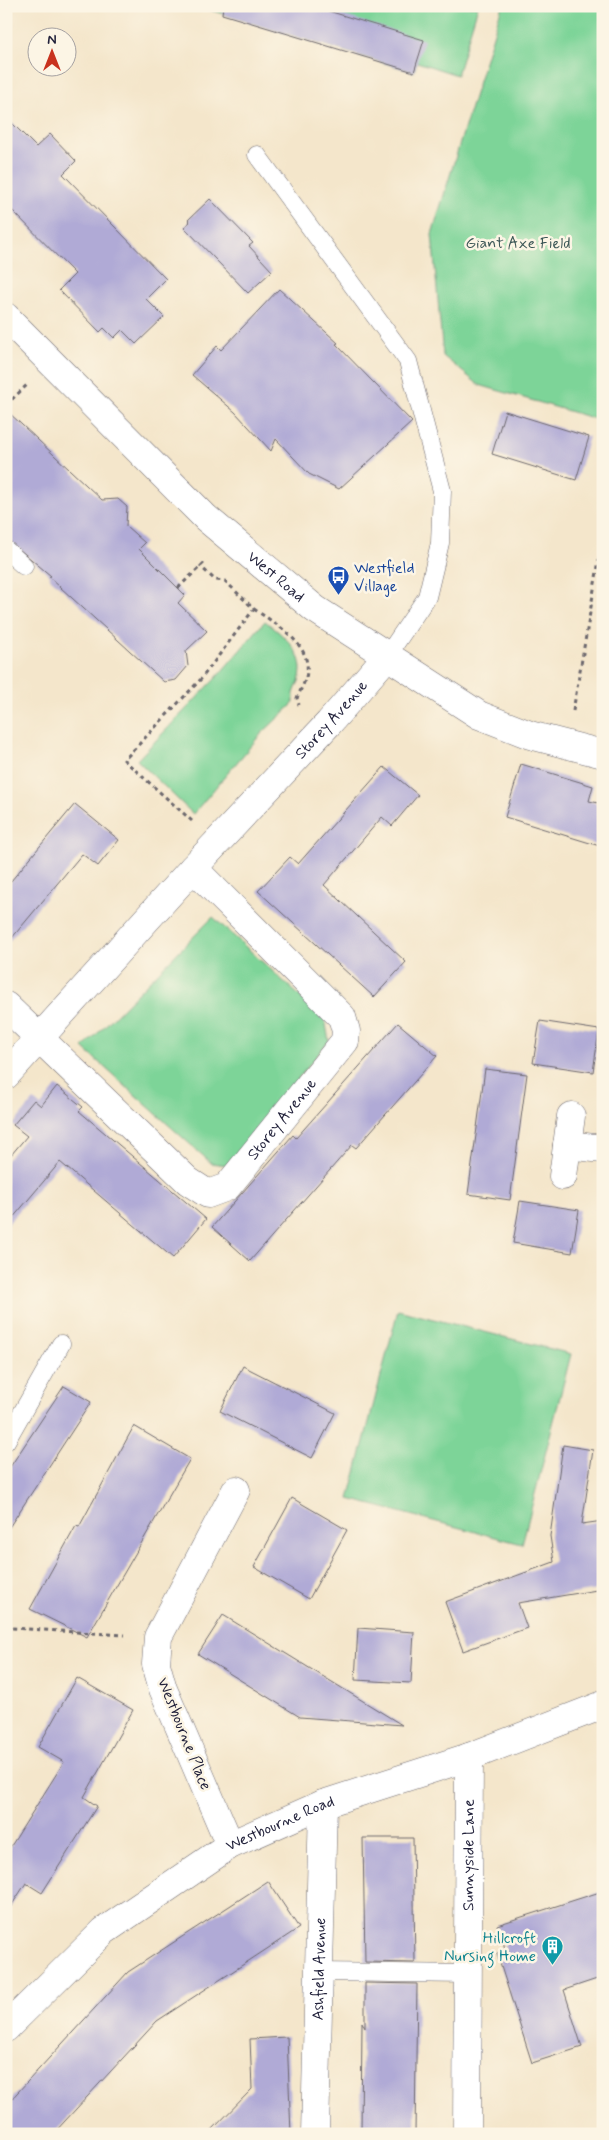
<svg xmlns="http://www.w3.org/2000/svg" width="609" height="2140" font-family="Mynerve,sans-serif">
  <rect width="100%" height="100%" fill="#fcf5e5"/>
  <filter id="ink" filterUnits="userSpaceOnUse"><feTurbulence type="fractalNoise" baseFrequency=".02" numOctaves="2"/><feDisplacementMap in="SourceGraphic" scale="10" xChannelSelector="R" yChannelSelector="G"/><feConvolveMatrix kernelMatrix="1 2 1 2 8 2 1 2 1" color-interpolation-filters="sRGB"/></filter>
  <filter id="wash" filterUnits="userSpaceOnUse"><feTurbulence type="fractalNoise" baseFrequency=".0096" numOctaves="4" result="noise"/><feDisplacementMap in="SourceGraphic" scale="20" xChannelSelector="R" yChannelSelector="G"/><feGaussianBlur stdDeviation="1.12" result="paint"/><feColorMatrix in="noise" values="0 0 0 0 0 0 0 0 0 0 0 0 0 0 0 0 0 1.4 0 .05"/><feComposite in="paint" operator="in"/></filter>
  <g filter="url(#wash)">
    <rect width="100%" height="100%" fill="#f4e6cb"/>
    <path fill="#7dd498" stroke="#507b6a" d="M 197,6 L 478,6 L 457,75 L 417,62 L 414,72 Z
      M 502,6 L 603,6 L 603,421 L 479,385 L 443,356 L 432,234 Z
      M 265,621 C 284,636 308,654 299,681 C 296,689 292,694 294,703 L 261,734 L 193,814 L 137,760 L 216,678 Z
      M 213,917 L 325,1019 L 329,1041 L 227,1165 L 211,1163 L 83,1048 Z
      M 398,1310 L 571,1354 L 522,1544 L 349,1499 Z"/>
    <g id="blocks">
      <path fill="#b0aad6" d="M 223,6 L 312,6 L 424,40 L 414,72 L 222,14 Z
        M 6,117 L 36,147 L 50,134 L 76,161 L 63,174 L 166,279 L 146,299 L 164,317 L 136,344 L 122,330 L 114,338 L 104,328 L 100,332 L 59,290 L 75,274 L 6,204 Z
        M 210,199 L 253,243 L 249,246 L 272,271 L 248,293 L 184,227 L 190,222 L 188,220 Z
        M 279,289 L 338,343 L 336,344 L 412,422 L 339,489 L 309,474 L 276,439 L 271,451 L 235,412 L 192,375 L 217,346 L 221,350 Z
        M 6,410 L 102,500 L 118,499 L 127,507 L 126,526 L 145,543 L 139,549 L 185,595 L 178,603 L 207,631 L 186,651 L 188,666 L 176,680 L 164,682 L 49,577 L 51,576 L 6,538 Z
        M 505,411 L 589,437 L 576,480 L 492,454 Z
        M 521,764 L 593,786 L 589,801 L 603,804 L 603,847 L 505,817 Z
        M 384,767 L 418,795 L 392,826 L 382,817 L 324,885 L 406,962 L 374,997 L 258,891 L 290,857 L 298,864 Z
        M 75,804 L 119,840 L 98,866 L 82,854 L 6,945 L 6,887 Z
        M 540,1021 L 599,1030 L 593,1072 L 533,1063 Z
        M 398,1023 L 437,1056 L 356,1148 L 352,1145 L 250,1261 L 212,1227 L 293,1135 L 296,1138 Z
        M 485,1069 L 527,1074 L 510,1200 L 468,1194 Z
        M 57,1086 L 83,1107 L 79,1111 L 206,1219 L 173,1258 L 60,1162 L 6,1226 L 6,1161 L 27,1136 L 13,1125 L 34,1100 L 41,1106 Z
        M 520,1201 L 579,1210 L 572,1253 L 513,1243 Z
        M 243,1366 L 335,1413 L 312,1458 L 220,1411 Z
        M 64,1386 L 91,1402 L 6,1532 L 6,1473 Z
        M 134,1426 L 190,1459 L 87,1637 L 30,1609 L 76,1526 L 79,1527 Z
        M 563,1445 L 593,1450 L 582,1524 L 603,1521 L 603,1589 L 518,1603 L 527,1628 L 463,1651 L 445,1602 L 554,1562 L 550,1536 Z
        M 292,1498 L 347,1530 L 309,1599 L 254,1567 Z
        M 223,1615 L 402,1725 L 300,1717 L 198,1654 Z
        M 358,1628 L 414,1632 L 411,1683 L 355,1680 Z
        M 77,1678 L 133,1710 L 84,1797 L 97,1806 L 42,1893 L 26,1883 L 6,1914 L 6,1854 L 64,1762 L 38,1747 Z
        M 363,1838 L 413,1838 L 415,1963 L 365,1962 Z
        M 268,1881 L 299,1928 L 157,2021 L 53,2134 L 6,2134 L 6,2105 L 128,1972 Z
        M 603,1891 L 603,1977 L 564,1990 L 582,2047 L 532,2063 L 497,1954 L 506,1951 L 497,1925 Z
        M 365,1983 L 417,1984 L 415,2134 L 361,2134 L 362,2022 L 365,2028 Z
        M 287,2037 L 291,2134 L 208,2134 L 252,2089 L 250,2039 Z"/>
    </g>
  </g>
  <g filter="url(#ink)">
    <use href="#blocks" fill-opacity="0" stroke="#6c676d" stroke-width="1"/>
    <g fill="none" stroke-linecap="round" stroke-linejoin="round">
      <defs>
        <path id="lane" d="M 257,155 L 408,361 L 442,491 L 440,543 L 427,597 L 387,656
          M 6,550 L 24,566
          M 6,1441 L 61,1344
          M 319,1972 L 468,1974"/>
        <g id="street">
          <path id="s1" d="M 6,1006 L 188,1181 L 208,1194 L 227,1187 L 345,1041 L 346,1031 L 342,1017 L 193,868"/>
          <path id="s2" d="M 6,1075 L 193,868 L 329,723 L 387,656"/>
          <path d="M 567,1145 L 603,1149"/>
          <path d="M 563,1176 L 571,1116"/>
          <path d="M 230,1845 L 163,1689 L 156,1664 L 158,1637 L 236,1490"/>
          <path id="s3" d="M 315,2134 L 323,1804"/>
          <path id="s4" d="M 467,2134 L 469,1757"/>
        </g>
        <g id="secondary">
          <path id="s5" d="M 6,317 L 206,518 L 315,609 L 479,715 L 530,735 L 603,754"/>
          <path id="s6" d="M 6,2028 L 104,1931 L 230,1845 L 323,1804 L 469,1757 L 603,1705"/>
        </g>
      </defs>
      <use href="#lane" stroke="#6c676d" stroke-width="19"/>
      <use href="#street" stroke="#6c676d" stroke-width="29"/>
      <use href="#secondary" stroke="#6c676d" stroke-width="29"/>
      <path stroke="#6c676d" stroke-width="3" stroke-dasharray="4 4" stroke-linecap="butt" d="M 6,405 L 27,385
        M 178,588 L 206,561
        M 254,609 C 274,623 315,645 306,677 C 304,684 300,691 297,698 L 299,705
        M 573,711 L 603,537
        M 192,821 L 124,760 L 201,679 L 254,609 L 225,581 L 215,580 L 200,566
        M 6,1623 L 12,1628 L 125,1635"/>
      <use href="#lane" stroke="#fff" stroke-width="18"/>
      <use href="#street" stroke="#fff" stroke-width="28"/>
      <use href="#secondary" stroke="#fff" stroke-width="28"/>
    </g>
  </g>
  <defs>
    <symbol id="bus-pin" viewBox="-11 -11 22 30"><path d="M0 17L-7.5 6A9.5 9.5 0 1 1 7.5 6Z" fill="#1a4fb4" stroke="#fcf5e5"/><path d="M-5-6H5V4H4V6H2V4H-2V6H-4V4H-5ZM-3.5-4V0h7V-4ZM-3.5 1.2v1.5H-2V1.2ZM2 1.2v1.5H3.5V1.2Z" fill="#fff"/></symbol>
    <symbol id="building-pin" viewBox="-11 -11 22 30"><path d="M0 17L-7.5 6A9.5 9.5 0 1 1 7.5 6Z" fill="#0f9aa8" stroke="#fcf5e5"/><path d="M-4-6H4V6H1V3H-1V6H-4ZM-2.5-4.3h1.7v1.8h-1.7ZM.8-4.3h1.7v1.8H.8ZM-2.5-1h1.7V.8h-1.7ZM.8-1h1.7V.8H.8Z" fill="#fff"/></symbol>
  </defs>
  <g fill-rule="evenodd">
    <use href="#bus-pin" x="326" y="564" width="25" height="34"/>
    <use href="#building-pin" x="540" y="1934" width="25" height="34"/>
  </g>
  <g text-anchor="middle" dominant-baseline="central" stroke-width="5" stroke-linejoin="round" paint-order="stroke">
    <g font-size="16" fill="#3d5757" stroke="#fcf5e5">
      <text x="518" y="243">Giant Axe Field</text>
    </g>
    <g font-size="16" fill="#164399" stroke="#fcf5e5" text-anchor="start">
      <text x="354" y="568">Westfield<tspan x="354" dy="18">Village</tspan></text>
    </g>
    <g font-size="16" fill="#22223b" stroke="#fcf5e5">
      <text stroke="none"><textPath href="#s5" startOffset="375">West Road</textPath></text>
      <text stroke="none"><textPath href="#s2" startOffset="482">Storey Avenue</textPath></text>
      <text stroke="none"><textPath href="#s1" startOffset="384">Storey Avenue</textPath></text>
      <text transform="translate(184 1734) rotate(68)">Westbourne Place</text>
      <text stroke="none"><textPath href="#s6" startOffset="345">Westbourne Road</textPath></text>
      <text stroke="none"><textPath href="#s4" startOffset="279">Sunnyside Lane</textPath></text>
      <text stroke="none"><textPath href="#s3" startOffset="165">Ashfield Avenue</textPath></text>
    </g>
    <g font-size="16" fill="#0d838f" stroke="#fcf5e5" text-anchor="end">
      <text x="536" y="1938">Hillcroft<tspan x="536" dy="18">Nursing Home</tspan></text>
    </g>
  </g>
  <rect width="609" height="2140" fill="none" stroke="#fcf5e5" stroke-width="25"/>
  <g transform="translate(52 52)"><circle r="24" fill="#fcf5e5" stroke="#a5a1a1"/>
  <path d="M0-4L9 19L0 12L-9 19Z" fill="#c8321e"/>
  <text y="-8" font-size="14" font-weight="bold" text-anchor="middle" fill="#22223b">N</text>
  </g>
</svg>
